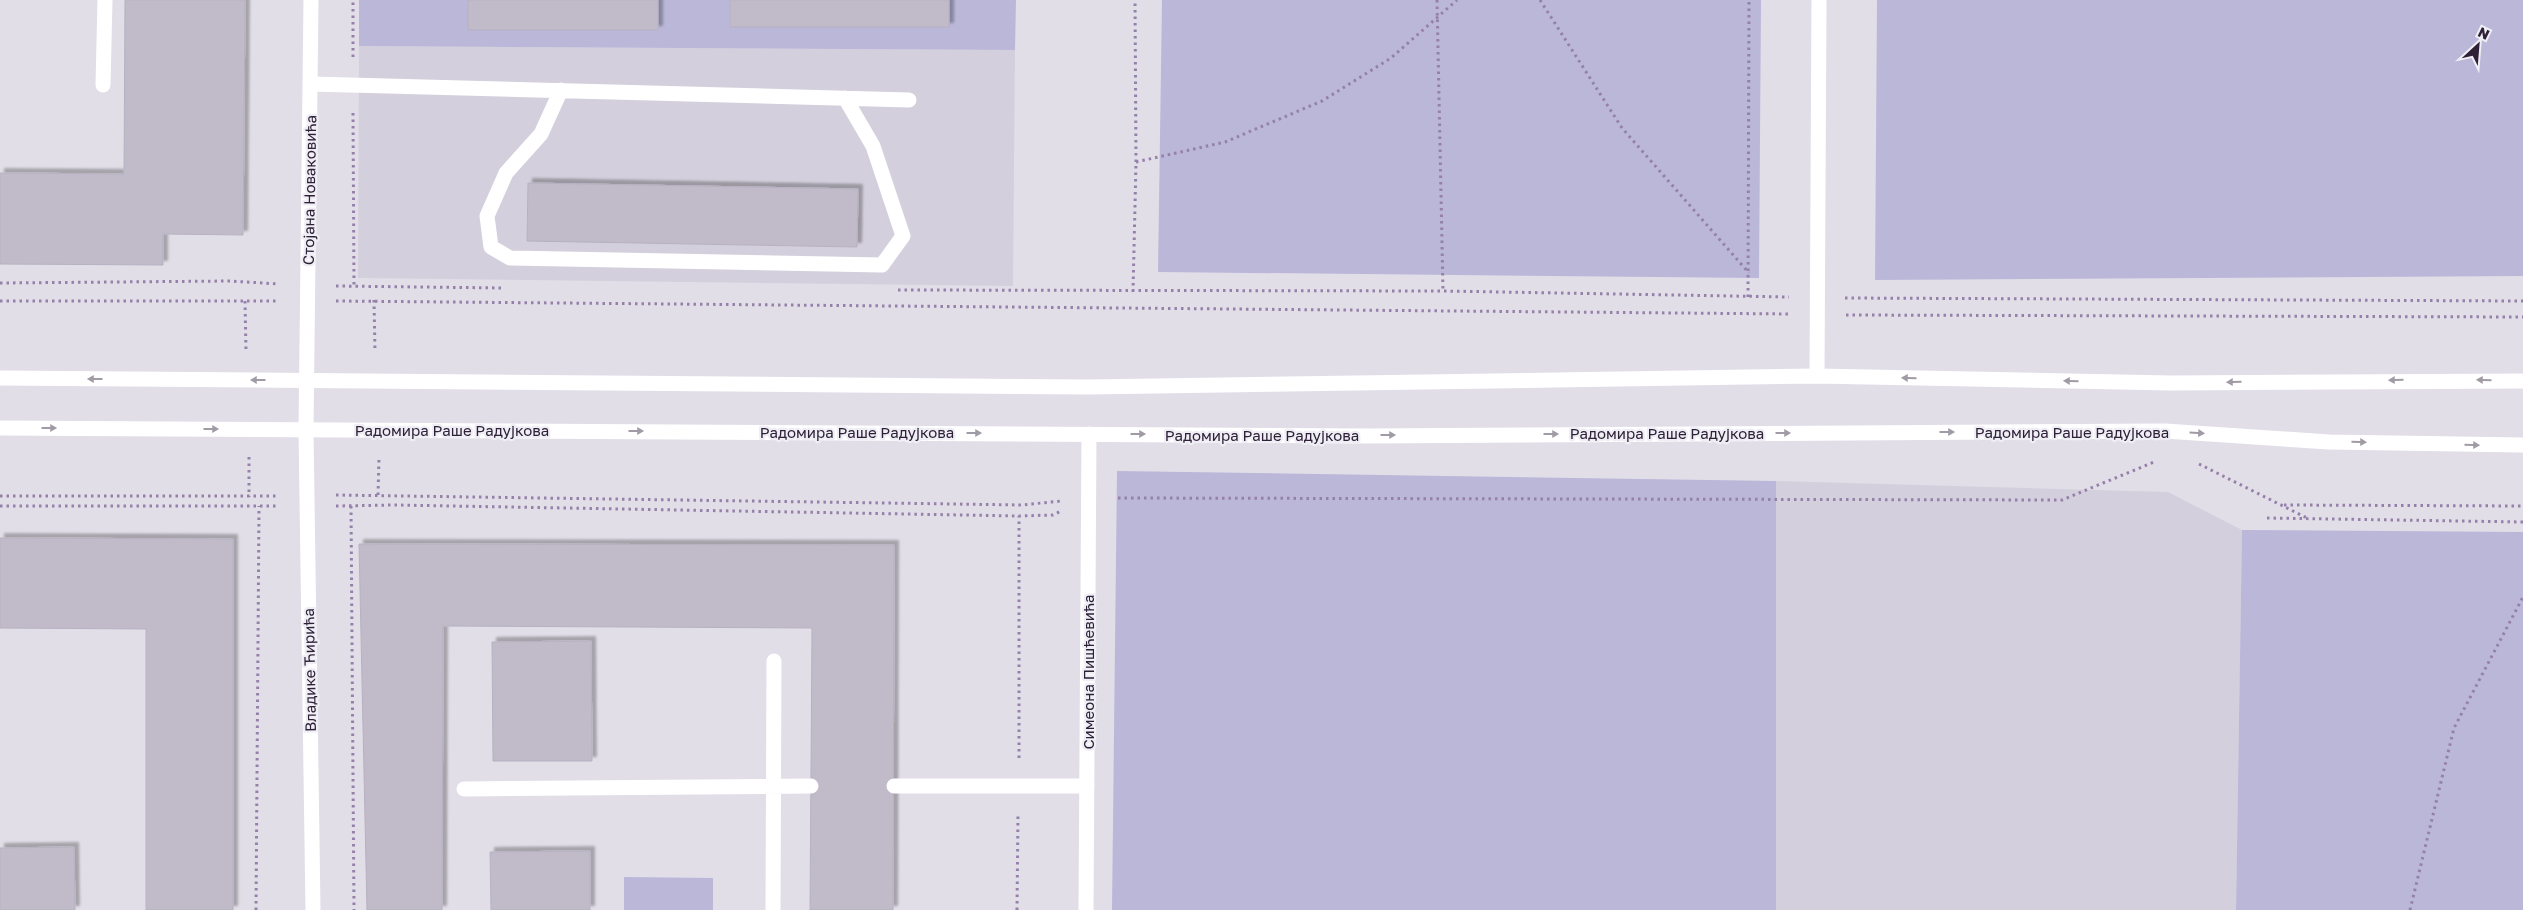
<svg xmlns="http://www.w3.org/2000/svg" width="2523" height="910" font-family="'Golos Text',sans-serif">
  <defs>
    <filter id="shadow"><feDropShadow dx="4.5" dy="-4.5" stdDeviation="1" flood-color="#0004"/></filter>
  </defs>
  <rect width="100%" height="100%" fill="#e2dee8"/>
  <path fill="#d4cfdc" d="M 359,46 L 1015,50 L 1013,286 L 358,278 Z
    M 1776,481 L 2168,492 L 2242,530 L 2236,910 L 1776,910 Z"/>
  <path fill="#bab7d9" d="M 359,0 L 1016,0 L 1015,50 L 359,46 Z
    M 1162,0 L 1761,0 L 1759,278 L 1158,272 Z
    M 1877,0 L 2523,0 L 2523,276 L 1875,280 Z
    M 1117,471 L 1776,481 L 1776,910 L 1112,910 Z
    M 2242,530 L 2523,532 L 2523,910 L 2236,910 Z
    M 624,877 L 713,878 L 713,910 L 624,910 Z"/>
  <path fill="#c0bac9" stroke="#b7b1c1" filter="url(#shadow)" d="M 125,0 L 245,0 L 243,235 L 163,234 L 163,265 L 0,264 L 0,173 L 124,174 Z
    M 468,0 L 658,0 L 658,30 L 468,30 Z
    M 730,0 L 949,0 L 949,27 L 730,27 Z
    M 528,183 L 858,189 L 857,247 L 527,241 Z
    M 0,538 L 233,539 L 233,910 L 146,910 L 146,629 L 0,628 Z
    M 359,544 L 894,545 L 893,910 L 810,910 L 812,628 L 443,626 L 442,910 L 367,910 Z
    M 591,641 L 592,761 L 493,761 L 492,642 Z
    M 74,847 L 75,910 L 0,910 L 0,848 Z
    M 590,851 L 590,910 L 491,910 L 490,852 Z"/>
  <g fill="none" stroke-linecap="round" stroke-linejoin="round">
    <path stroke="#9580aa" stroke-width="3" stroke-dasharray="2.5 4" stroke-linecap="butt" d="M 1437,0 L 1443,291
      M 1540,0 L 1622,128 L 1749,273
      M 353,57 L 353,0
      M 353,113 L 354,286
      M 1136,162 L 1225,142 L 1322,101 L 1391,58 L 1457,0
      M 0,283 L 230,281 L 279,284
      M 336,286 L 504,288
      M 898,290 L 1443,291 L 1789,297
      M 1133,292 L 1136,162 L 1135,0
      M 1748,297 L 1749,0
      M 1845,298 L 2523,301
      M 374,300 L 375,352
      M 0,301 L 279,301
      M 245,301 L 246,351
      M 336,301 L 1789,314
      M 1846,315 L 2523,317
      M 249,457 L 249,497
      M 2199,464 L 2307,518
      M 336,495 L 1022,505 L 1061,501
      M 378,495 L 379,458
      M 0,496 L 279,496
      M 1118,498 L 2062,500 L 2154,462
      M 2284,505 L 2523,506
      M 0,506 L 279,506
      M 336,506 L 395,505 L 1019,516 L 1053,515 L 1061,511
      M 351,506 L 354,910
      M 2267,518 L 2523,522
      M 1019,758 L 1019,516
      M 256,910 L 259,506
      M 1017,910 L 1018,814
      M 2410,910 L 2454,728 L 2523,597"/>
    <path stroke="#fff" stroke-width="15" d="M 311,84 L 909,100
      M 103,85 L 105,0
      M 561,90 L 541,134 L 506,173 L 487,216 L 491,247 L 510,258 L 882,265 L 903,236 L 873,146 L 845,98
      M 1817,376 L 1819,0
      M 894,786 L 1087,786
      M 464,789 L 811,786
      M 773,910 L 774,661"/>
    <path stroke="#fff" stroke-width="15" d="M 311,0 L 306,430 L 313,910
      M 1086,910 L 1089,434"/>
    <path stroke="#fff" stroke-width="15" d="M 0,378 L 1088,387 L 1817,376 L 2171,383 L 2523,381
      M 0,428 L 1370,436 L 2165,431 L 2329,442 L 2523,445"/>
  </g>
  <defs><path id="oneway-solid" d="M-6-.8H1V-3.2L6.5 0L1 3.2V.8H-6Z" transform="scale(1.25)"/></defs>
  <g fill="#a09ba5">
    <use href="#oneway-solid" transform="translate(1909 378) rotate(-179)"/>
    <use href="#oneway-solid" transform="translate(95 379) rotate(-180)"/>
    <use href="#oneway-solid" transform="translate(258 380) rotate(180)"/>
    <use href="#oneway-solid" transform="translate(2396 380) rotate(179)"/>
    <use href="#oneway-solid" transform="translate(2484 380) rotate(-179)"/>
    <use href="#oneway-solid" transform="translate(2071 381) rotate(-179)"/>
    <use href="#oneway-solid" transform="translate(2234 382) rotate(179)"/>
    <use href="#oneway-solid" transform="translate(49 428)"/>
    <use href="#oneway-solid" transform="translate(211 429)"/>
    <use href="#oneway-solid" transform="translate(636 431)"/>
    <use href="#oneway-solid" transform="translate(1947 432)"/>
    <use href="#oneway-solid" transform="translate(974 433)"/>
    <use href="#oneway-solid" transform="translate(1783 433)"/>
    <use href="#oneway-solid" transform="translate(2197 433) rotate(4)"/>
    <use href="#oneway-solid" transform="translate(1138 434)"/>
    <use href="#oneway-solid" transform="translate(1551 434)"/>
    <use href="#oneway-solid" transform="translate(1388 435)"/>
    <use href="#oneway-solid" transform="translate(2359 442) rotate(1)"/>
    <use href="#oneway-solid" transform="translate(2472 445) rotate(1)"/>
  </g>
  <g text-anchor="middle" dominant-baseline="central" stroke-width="4.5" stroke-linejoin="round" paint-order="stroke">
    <g font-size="15" fill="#2d2037" stroke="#f0eef5">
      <text transform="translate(309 190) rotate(-89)">Стојана Новаковића</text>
      <text x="452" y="430">Радомира Раше Радујкова</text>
      <text x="857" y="432">Радомира Раше Радујкова</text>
      <text x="2072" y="432">Радомира Раше Радујкова</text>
      <text x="1667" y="433">Радомира Раше Радујкова</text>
      <text x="1262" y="435">Радомира Раше Радујкова</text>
      <text transform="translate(309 670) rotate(-91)">Владике Ћирића</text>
      <text transform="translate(1088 672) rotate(-90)">Симеона Пишћевића</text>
    </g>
  </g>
  <g transform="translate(2478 45) rotate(26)" stroke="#f0eef5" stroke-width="4" paint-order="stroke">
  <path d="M0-4L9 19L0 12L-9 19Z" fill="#2d2037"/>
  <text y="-8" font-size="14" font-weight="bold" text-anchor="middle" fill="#2d2037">N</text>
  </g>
</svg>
